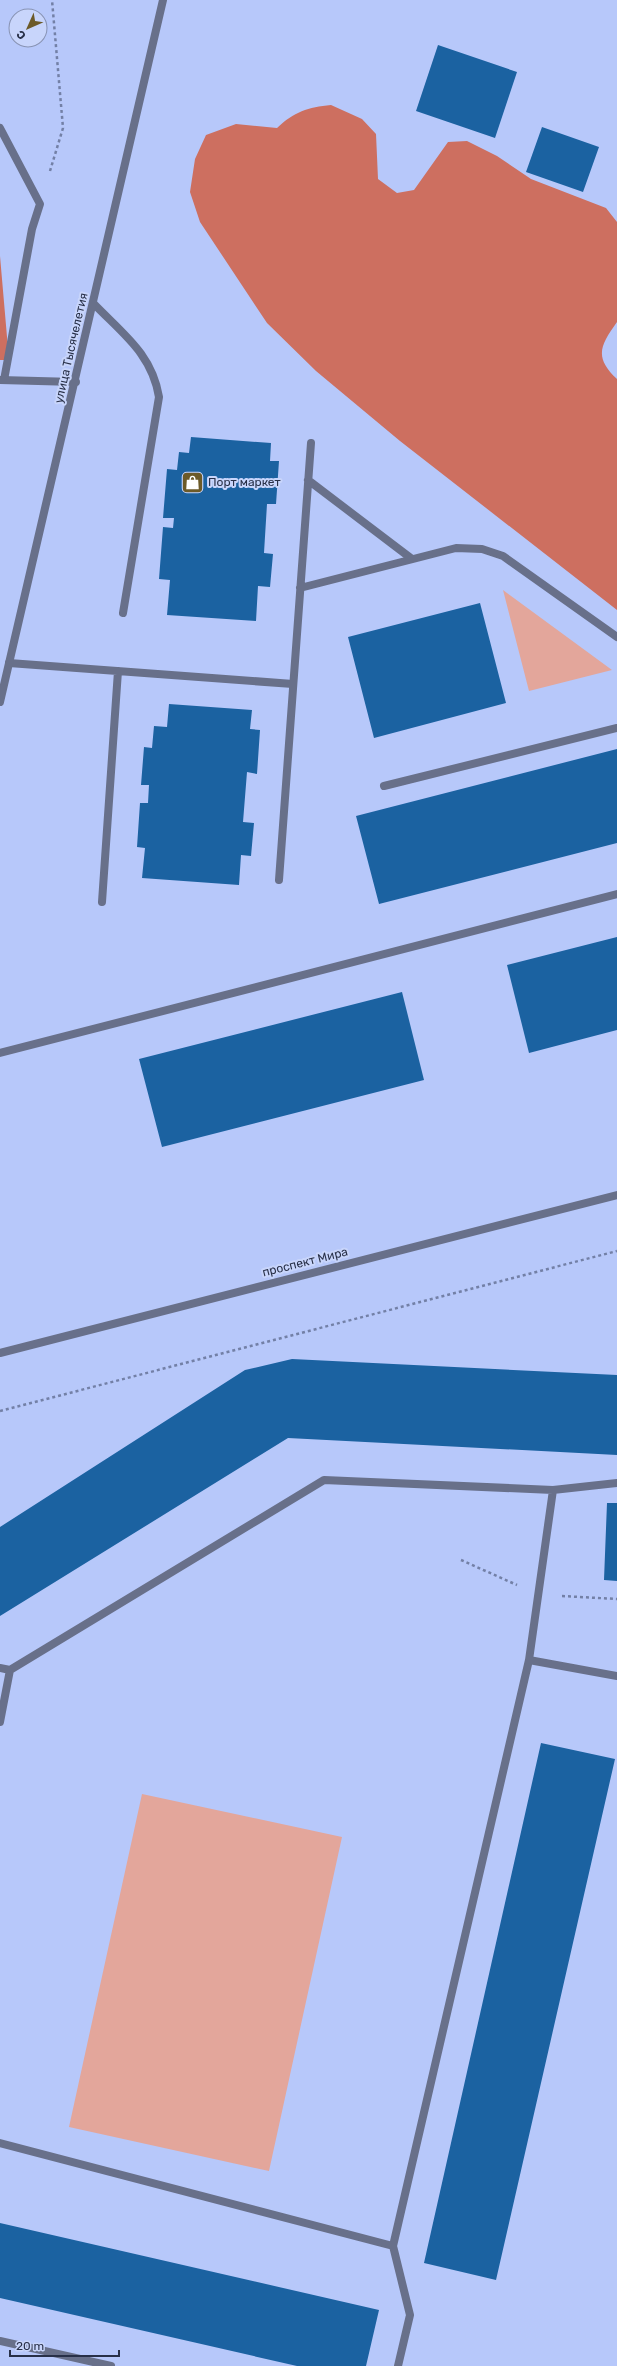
<svg xmlns="http://www.w3.org/2000/svg" width="617" height="2366" font-family="Rubik,sans-serif">
  <rect width="100%" height="100%" fill="#b7c8fa"/>
  <path fill="#e3a69b" d="M 503,590 L 612,670 L 529,691 Z
    M 142,1794 L 342,1837 L 269,2171 L 69,2127 Z"/>
  <path fill="#cd6f60" d="M 331,105 L 362,119 L 376,134 L 378,179 L 397,193 L 414,190 L 448,142 L 467,141 L 497,156 L 531,179 L 606,208 L 617,222 L 617,322 C 600,346 594,357 617,379 L 617,610 L 400,441 L 316,371 L 267,323 L 200,222 L 190,192 L 195,159 L 206,135 L 236,124 L 277,128 C 294,112 308,107 331,105 Z
    M 0,256 L 9,360 L 0,360 Z"/>
  <path fill="#1b62a1" d="M 438,45 L 517,72 L 495,138 L 416,111 Z
    M 542,127 L 599,147 L 583,192 L 526,172 Z
    M 191,437 L 271,443 L 270,461 L 279,461 L 276,504 L 267,504 L 264,553 L 273,554 L 270,587 L 258,586 L 256,621 L 167,615 L 170,580 L 159,579 L 163,527 L 173,528 L 174,518 L 163,518 L 167,469 L 177,470 L 179,452 L 189,453 Z
    M 480,603 L 506,703 L 374,738 L 348,637 Z
    M 169,704 L 252,710 L 250,729 L 260,730 L 257,774 L 247,772 L 243,822 L 254,823 L 251,856 L 241,855 L 239,885 L 142,878 L 145,848 L 137,847 L 140,803 L 148,803 L 149,785 L 141,785 L 144,747 L 152,748 L 154,726 L 167,727 Z
    M 617,749 L 617,843 L 379,904 L 356,816 Z
    M 617,937 L 617,1030 L 529,1053 L 507,965 Z
    M 402,992 L 424,1080 L 162,1147 L 139,1059 Z
    M 292,1359 L 617,1375 L 617,1455 L 288,1438 L 0,1616 L 0,1527 L 245,1370 Z
    M 607,1503 L 617,1503 L 617,1581 L 604,1580 Z
    M 541,1743 L 615,1759 L 496,2280 L 424,2263 Z
    M 0,2223 L 379,2310 L 366,2366 L 297,2366 L 0,2298 Z"/>
  <g fill="none" stroke-linecap="round" stroke-linejoin="round">
    <path stroke="#7380a6" stroke-width="2.5" stroke-dasharray="3 3" stroke-linecap="butt" d="M 50,171 L 63,128 L 52,0
      M 0,1411 L 617,1251
      M 461,1560 L 517,1585
      M 562,1596 L 617,1599"/>
    <path stroke="#68708a" stroke-width="8" d="M 0,128 L 40,204 L 32,229 L 4,380
      M 94,304 C 123,334 152,354 159,397 L 123,613
      M 0,380 L 76,382
      M 308,480 L 412,559
      M 300,588 L 456,548 L 482,549 L 503,556 L 617,637
      M 9,663 L 293,684
      M 384,786 L 617,728
      M 279,880 L 311,443
      M 102,902 L 118,671
      M 0,1053 L 617,894
      M 553,1490 L 617,1483
      M 0,1668 L 10,1670 L 324,1480 L 553,1490 L 529,1660 L 617,1676
      M 0,1722 L 10,1670
      M 0,2143 L 393,2246 L 529,1660
      M 393,2246 L 410,2315 L 398,2366
      M 0,2341 L 111,2366"/>
    <path stroke="#68708a" stroke-width="8" d="M 0,702 L 163,0
      M 0,1353 L 617,1195"/>
  </g>
  <defs>
    <symbol id="shop-square" viewBox="-11 -11 22 22"><rect x="-9" y="-9" width="18" height="18" rx="4" fill="#6c5a28" stroke="#c8d5fb"/><path d="M-5-2.5h2.3a2.7 3.5 0 0 1 5.4 0H5L5.5 6h-11ZM-1.5-2.5h3a1.5 2.3 0 0 0-3 0Z" fill="#fff"/></symbol>
  </defs>
  <g fill-rule="evenodd">
    <use href="#shop-square" x="180" y="470" width="25" height="25"/>
  </g>
  <g text-anchor="middle" dominant-baseline="central" stroke-width="4" stroke-linejoin="round" paint-order="stroke">
    <g font-size="12" fill="#283048" stroke="#c8d5fb">
      <text transform="translate(71 348) rotate(-77)">улица Тысячелетия</text>
      <text transform="translate(305 1262) rotate(-14)">проспект Мира</text>
    </g>
    <g font-size="12" fill="#283048" stroke="#c8d5fb" text-anchor="start">
      <text x="208" y="482">Порт маркет</text>
    </g>
  </g>
  <g transform="translate(28 28) rotate(225)"><circle r="19" fill="#c8d5fb" stroke="#8893b3"/>
  <path d="M0-3L7 15L0 10L-7 15Z" fill="#6c5a28"/>
  <text y="-6" font-size="11" font-weight="bold" text-anchor="middle" fill="#283048">С</text>
  </g>
  <path d="M10 2350v6h109v-6" fill="none" stroke="#283048" stroke-width="2"/>
  <text x="16" y="2350" font-size="12" fill="#283048" stroke="#c8d5fb" stroke-width="3" paint-order="stroke">20 m</text>
</svg>
